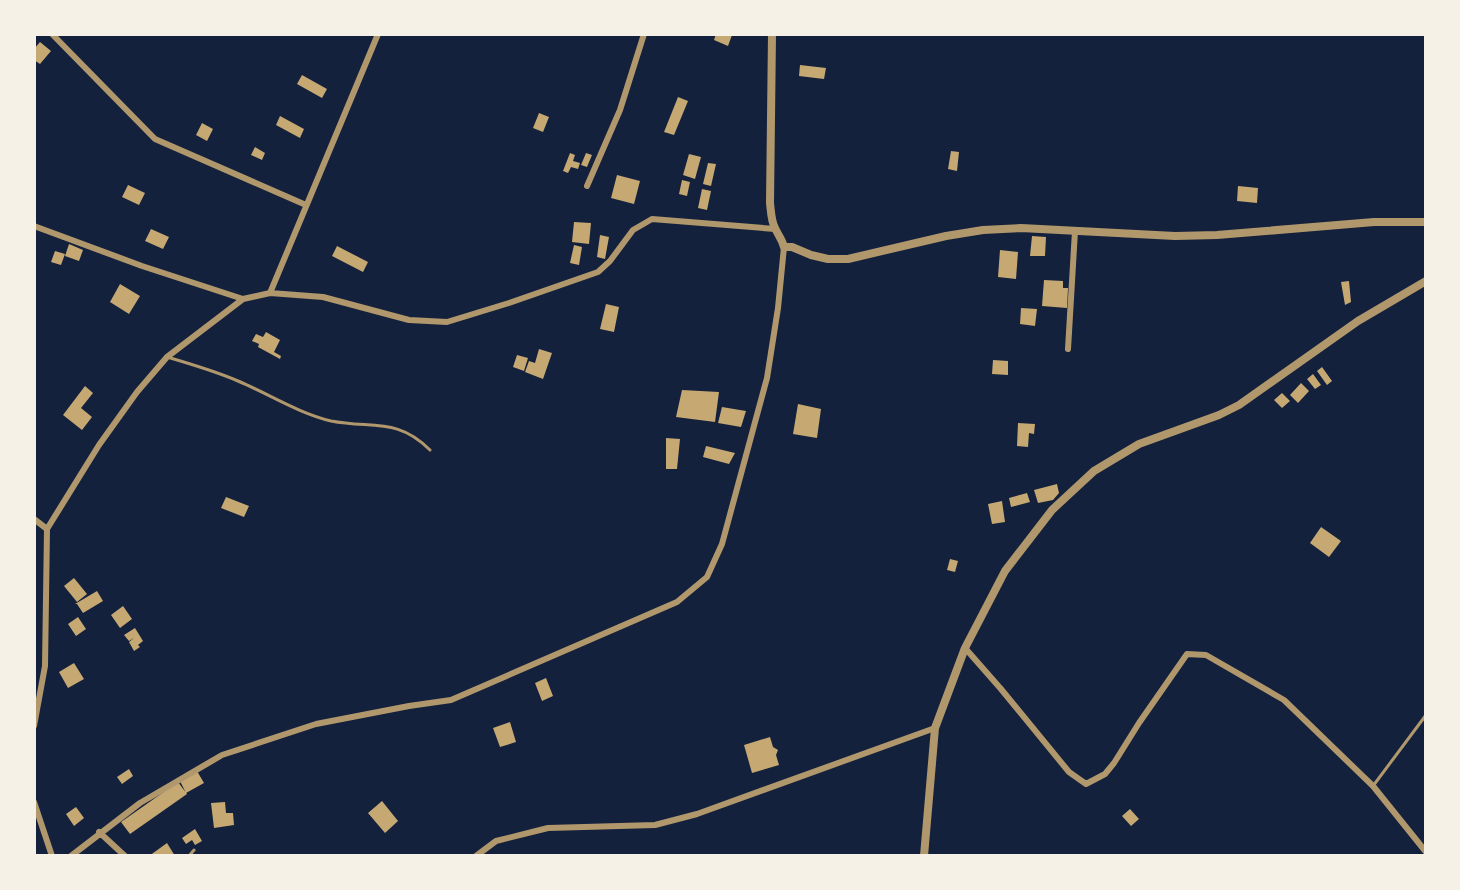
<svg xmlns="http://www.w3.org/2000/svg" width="1460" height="890" font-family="'PT Sans',sans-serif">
  <rect width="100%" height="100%" fill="#14213d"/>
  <path fill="#c6a872" d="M 716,34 L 732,35 L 728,46 L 714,40 Z
    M 40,42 L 51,51 L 40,64 L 34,60 L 34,49 Z
    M 800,65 L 826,68 L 824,79 L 799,76 Z
    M 302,75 L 327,89 L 322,98 L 297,84 Z
    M 678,97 L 688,101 L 674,135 L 664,132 Z
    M 539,113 L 549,117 L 543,132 L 533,128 Z
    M 280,116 L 304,129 L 300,138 L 276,125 Z
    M 202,123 L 213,129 L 207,141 L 196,135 Z
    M 255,147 L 265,153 L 262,160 L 251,155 Z
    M 951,151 L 959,152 L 957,171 L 948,169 Z
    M 570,153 L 575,155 L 573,161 L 580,163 L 578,169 L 571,167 L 568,173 L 563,171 Z
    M 586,153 L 592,155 L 587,167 L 581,165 Z
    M 689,154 L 701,157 L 695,179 L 683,175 Z
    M 708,163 L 716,164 L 711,186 L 703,184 Z
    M 617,175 L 640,181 L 634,204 L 611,198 Z
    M 682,180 L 690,182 L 687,196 L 679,194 Z
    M 128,185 L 145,193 L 139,205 L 122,197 Z
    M 1238,186 L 1258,188 L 1257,203 L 1237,201 Z
    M 702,189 L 711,191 L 707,210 L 698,208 Z
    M 574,222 L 591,223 L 589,244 L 572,242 Z
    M 151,229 L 169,237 L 163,249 L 145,241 Z
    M 600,235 L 609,237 L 605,259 L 597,257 Z
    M 1032,236 L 1046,237 L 1045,256 L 1030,256 Z
    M 69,244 L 83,250 L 79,261 L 65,256 Z
    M 574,245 L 582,247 L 579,265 L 570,263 Z
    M 337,246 L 368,262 L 363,272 L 332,256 Z
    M 1000,250 L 1018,252 L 1016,279 L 998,277 Z
    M 55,251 L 65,254 L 61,265 L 51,262 Z
    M 1044,280 L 1063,281 L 1063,288 L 1068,288 L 1067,308 L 1042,306 Z
    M 1349,281 L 1351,302 L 1345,305 L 1341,282 Z
    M 120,284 L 140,296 L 129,314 L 110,302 Z
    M 606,304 L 619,307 L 614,332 L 600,329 Z
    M 1021,308 L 1037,309 L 1035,326 L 1020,324 Z
    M 266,332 L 280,340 L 274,352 L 281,356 L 280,359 L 258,347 L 259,344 L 252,341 L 256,334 L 263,337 Z
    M 539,349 L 552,353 L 543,379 L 525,372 L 529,361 L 535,363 Z
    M 517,355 L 528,358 L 524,371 L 513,367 Z
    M 993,360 L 1008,361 L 1008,375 L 992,374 Z
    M 1322,367 L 1332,381 L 1327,385 L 1317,371 Z
    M 1313,374 L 1321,385 L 1315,389 L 1307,379 Z
    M 1301,383 L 1309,391 L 1298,403 L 1290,395 Z
    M 85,386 L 93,393 L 81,408 L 92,417 L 82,430 L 63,415 Z
    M 682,390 L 719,392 L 715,422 L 676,417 Z
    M 1282,393 L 1290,401 L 1282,408 L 1274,400 Z
    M 798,404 L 821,409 L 817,438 L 793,434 Z
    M 722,407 L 746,411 L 741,427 L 718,423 Z
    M 1018,423 L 1035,424 L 1034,434 L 1029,433 L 1028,447 L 1017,446 Z
    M 666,438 L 680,439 L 677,469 L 666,469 Z
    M 706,446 L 735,453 L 729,464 L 703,457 Z
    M 1057,484 L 1059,493 L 1053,500 L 1038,503 L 1034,490 Z
    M 1027,493 L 1030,502 L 1011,507 L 1009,498 Z
    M 226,497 L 249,506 L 244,517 L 221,508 Z
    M 1002,501 L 1005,522 L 992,524 L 988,504 Z
    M 1321,527 L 1341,541 L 1329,557 L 1310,543 Z
    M 950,559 L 958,561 L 955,572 L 947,570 Z
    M 74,578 L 87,594 L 77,602 L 64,586 Z
    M 97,591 L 103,601 L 83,613 L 77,604 L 75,604 Z
    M 123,606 L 132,619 L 120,628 L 111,615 Z
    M 78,617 L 86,629 L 76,636 L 68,624 Z
    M 135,628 L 143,641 L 138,645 L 140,647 L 134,651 L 129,642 L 134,638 L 129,641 L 124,635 Z
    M 74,663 L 84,679 L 68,688 L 59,672 Z
    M 546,678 L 553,696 L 542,701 L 535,683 Z
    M 510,722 L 516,742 L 500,747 L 493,728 Z
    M 770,737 L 773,747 L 778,750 L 776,755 L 779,765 L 752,773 L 744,745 Z
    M 129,769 L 133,776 L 122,784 L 117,777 Z
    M 197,771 L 204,783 L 186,793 L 180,781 Z
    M 178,782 L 187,794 L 130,834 L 121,822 Z
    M 382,801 L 398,821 L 385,833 L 368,813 Z
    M 225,802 L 226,813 L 233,813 L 234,825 L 214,828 L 211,803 Z
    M 76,807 L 84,818 L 74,826 L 66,814 Z
    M 1130,809 L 1139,819 L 1131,826 L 1122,816 Z
    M 195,829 L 202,841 L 195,845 L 192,840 L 186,844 L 182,838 Z
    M 167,843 L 175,856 L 149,856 Z"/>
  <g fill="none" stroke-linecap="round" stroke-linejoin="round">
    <path stroke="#b1986c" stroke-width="3" d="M 167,357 C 191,364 215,371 238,381 C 269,394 298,413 331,421 C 372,429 397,417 430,450
      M 1373,786 L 1426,715
      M 189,856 L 194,850"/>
    <path stroke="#b1986c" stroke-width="6" d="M 52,34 L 155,139 L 306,205
      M 587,186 L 620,110 L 644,34
      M 34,226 L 142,266 L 243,299
      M 270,293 L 378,34
      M 1068,349 L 1075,231
      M 34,519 L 47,529
      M 965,648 L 1001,689 L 1069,772 L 1086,784 L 1105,774 L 1114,763 L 1139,723 L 1187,654 L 1206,655 L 1284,700 L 1373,786 L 1426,852
      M 34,726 L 45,666 L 47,529 L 99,445 L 137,392 L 167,357 L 243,299 L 270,293 L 323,297 L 409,320 L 447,322 L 509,303 L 598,272 L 610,261 L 633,230 L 652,219 L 775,229
      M 34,802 L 52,856
      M 99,832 L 125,856
      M 71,856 L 140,803 L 222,755 L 316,724 L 409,706 L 451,700 L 677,602 L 707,577 L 722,544 L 767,378 L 778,308 L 784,247
      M 476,856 L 496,841 L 548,828 L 655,825 L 697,814 L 935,728"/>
    <path stroke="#b1986c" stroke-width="8" d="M 772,34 L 770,203 C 771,211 771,221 775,228 C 778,235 782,239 784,247 L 792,247 L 811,255 L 828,259 L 848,259 L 946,236 L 983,230 L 1021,228 L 1175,236 L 1217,235 L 1374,222 L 1426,222
      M 924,856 L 935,728 L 965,648 L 1005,571 L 1052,510 L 1094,471 L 1139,444 L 1219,415 L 1239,405 L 1358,321 L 1426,281"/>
  </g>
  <rect width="1460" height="890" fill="none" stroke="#f6f1e7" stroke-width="72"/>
</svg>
